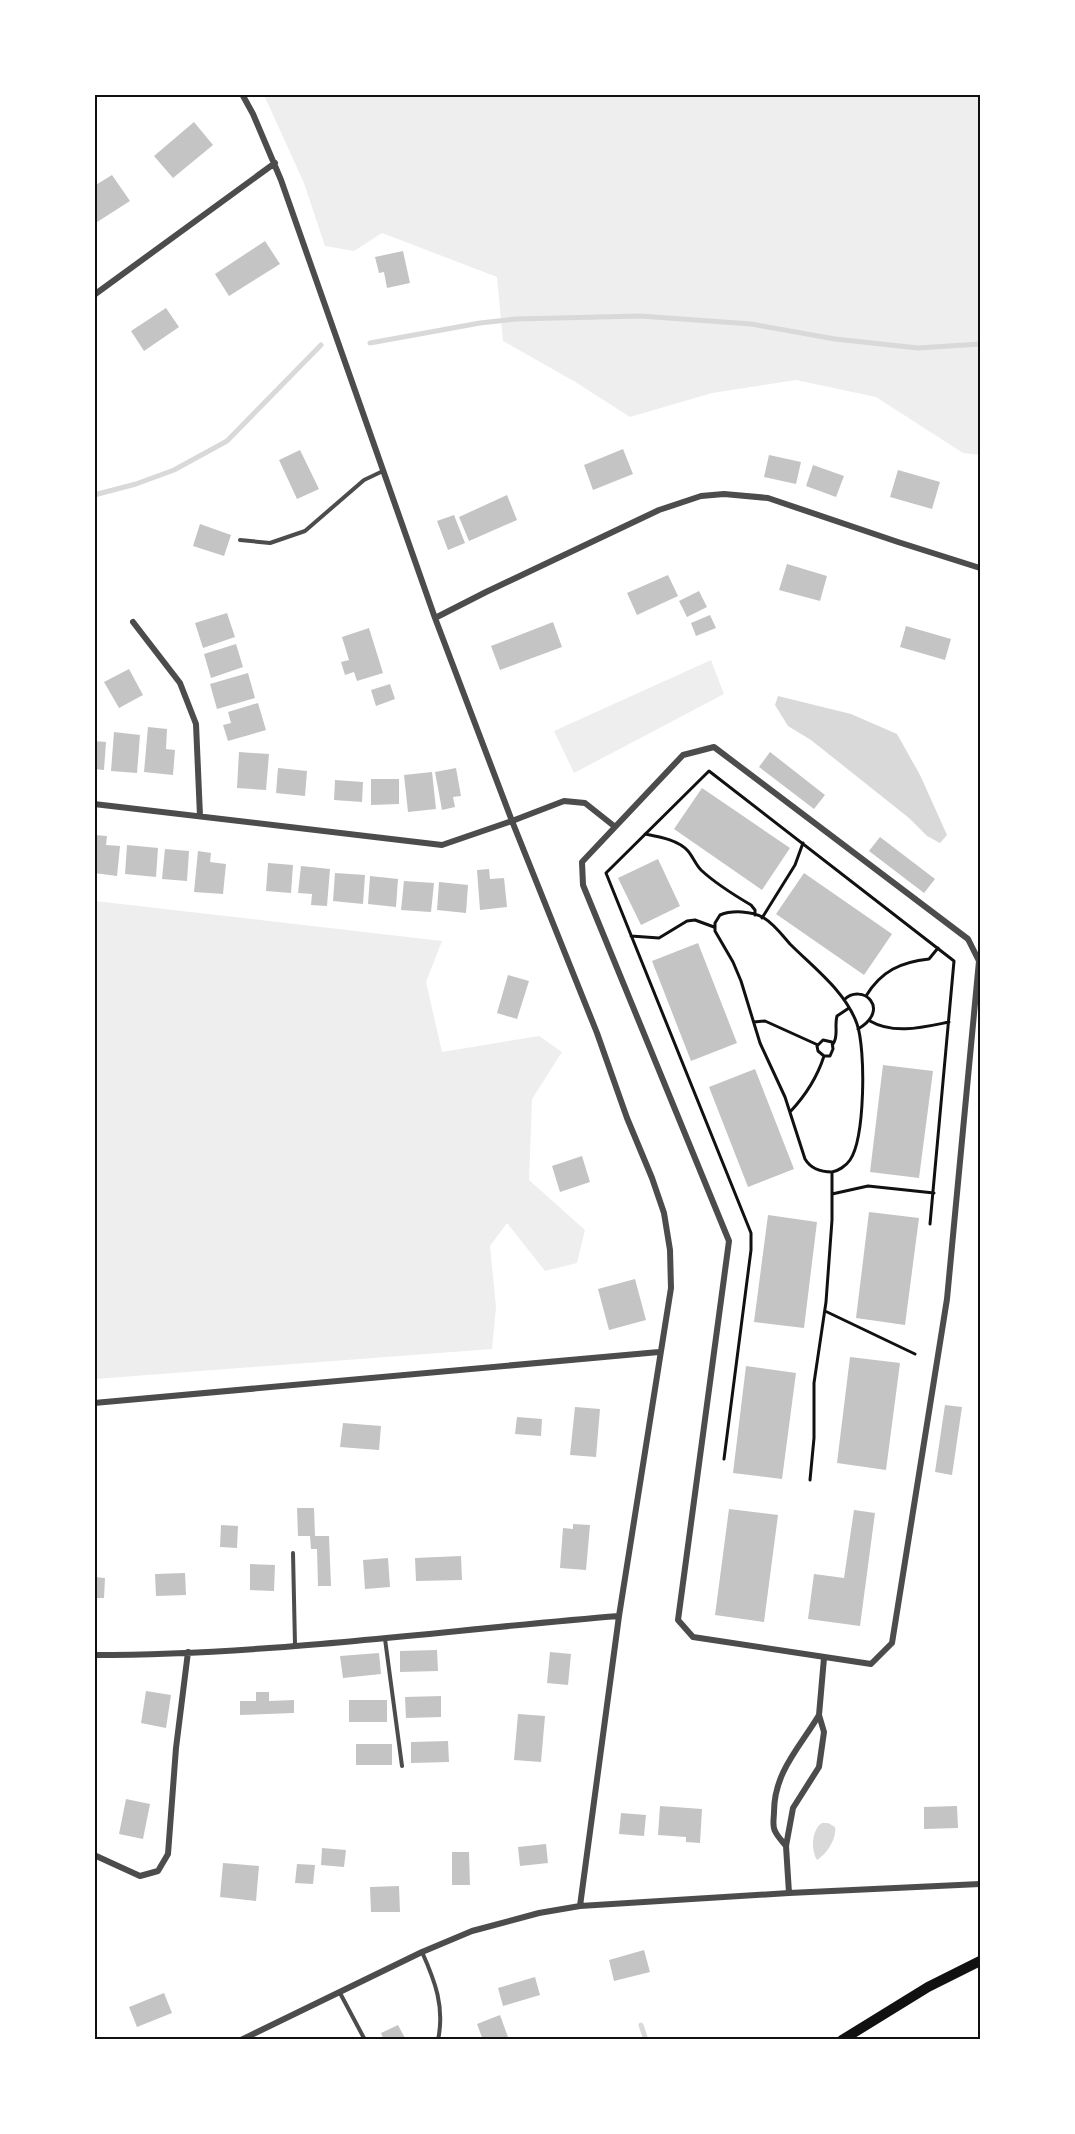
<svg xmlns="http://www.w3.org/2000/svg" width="1075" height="2134" font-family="'Titillium Web',sans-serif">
  <rect width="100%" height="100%" fill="#fff"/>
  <path fill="#eee" d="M 264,95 L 980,95 L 980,455 L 963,453 L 876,397 L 796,380 L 712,393 L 630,417 L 577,383 L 503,341 L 497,277 L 382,233 L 354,251 L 325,246 L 304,183 Z
    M 711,660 L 724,694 L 574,773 L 554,731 Z
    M 95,901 L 442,941 L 426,982 L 442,1052 L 539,1036 L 562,1052 L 532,1099 L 529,1180 L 585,1230 L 577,1263 L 545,1271 L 507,1223 L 490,1246 L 496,1307 L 492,1349 L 95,1379 Z"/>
  <path fill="#d9d9d9" d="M 778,696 L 851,714 L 897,734 L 920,775 L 947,835 L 940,843 L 927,836 L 909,818 L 811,740 L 788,726 L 775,705 Z
    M 822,1823 L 828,1823 L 835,1827 C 837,1838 827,1854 817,1860 C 811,1851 811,1830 822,1823 Z"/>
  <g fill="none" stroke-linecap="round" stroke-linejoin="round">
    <path stroke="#d9d9d9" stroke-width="5" d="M 370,343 L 480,323 L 516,319 L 640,316 L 751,324 L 835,339 L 918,348 L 980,344
      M 94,495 L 136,484 L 174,470 L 227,441 L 321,345
      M 641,2025 L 646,2040"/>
  </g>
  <path fill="#c4c4c4" d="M 194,122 L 213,145 L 173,178 L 154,156 Z
    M 112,175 L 130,201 L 94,224 L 94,186 Z
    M 265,241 L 280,264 L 229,296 L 215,274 Z
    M 403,251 L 410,283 L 387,288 L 384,272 L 379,273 L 375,257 Z
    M 166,308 L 179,327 L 144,351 L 131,331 Z
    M 623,449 L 633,474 L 593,490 L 584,465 Z
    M 300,450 L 319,489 L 297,499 L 279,460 Z
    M 769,455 L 801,462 L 796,484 L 764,477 Z
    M 813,465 L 844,476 L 836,497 L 806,486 Z
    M 898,470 L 940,482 L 932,509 L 890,497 Z
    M 507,495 L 517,520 L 469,541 L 459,517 Z
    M 454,515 L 465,543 L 448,550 L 437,521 Z
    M 200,524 L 231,535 L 224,556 L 193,546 Z
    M 787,564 L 827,576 L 820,601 L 779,590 Z
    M 668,575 L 678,596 L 637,615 L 627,593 Z
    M 699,591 L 707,607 L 687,617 L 679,601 Z
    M 227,613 L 235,637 L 203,648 L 195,623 Z
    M 710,615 L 716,628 L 696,636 L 691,623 Z
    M 553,622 L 562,647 L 500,670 L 491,646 Z
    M 906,626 L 951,639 L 945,660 L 900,647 Z
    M 369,628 L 383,673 L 357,681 L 354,672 L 345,675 L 341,662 L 349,660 L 342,637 Z
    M 236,644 L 243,667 L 211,678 L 204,654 Z
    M 129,669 L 143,695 L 119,708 L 104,682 Z
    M 248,673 L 255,698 L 217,709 L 210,684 Z
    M 390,684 L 395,699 L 376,706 L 371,690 Z
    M 258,703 L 266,730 L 228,741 L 223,725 L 231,723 L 228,712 Z
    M 148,727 L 167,729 L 166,749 L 175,750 L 173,775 L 144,772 Z
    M 114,732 L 140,735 L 137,773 L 111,771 Z
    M 94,741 L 106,742 L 104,770 L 94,769 Z
    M 239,752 L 269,754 L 266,790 L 237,788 Z
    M 770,752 L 825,795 L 814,809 L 759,767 Z
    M 278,768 L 307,771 L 305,796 L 276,793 Z
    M 456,768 L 461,796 L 453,797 L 455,807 L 442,810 L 435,772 Z
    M 432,772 L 436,809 L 408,812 L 404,775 Z
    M 371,779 L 399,779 L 399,804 L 371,805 Z
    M 335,780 L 363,782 L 362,802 L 334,800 Z
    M 702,788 L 790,848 L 762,890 L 674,829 Z
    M 94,835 L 107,836 L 106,845 L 120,846 L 117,876 L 94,873 Z
    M 880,837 L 935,879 L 924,893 L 869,851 Z
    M 127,845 L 158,848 L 156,877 L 125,874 Z
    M 165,849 L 189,851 L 187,881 L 162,879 Z
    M 198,851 L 211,853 L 210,862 L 226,864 L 223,894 L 194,892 Z
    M 658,859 L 680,906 L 641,925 L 618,878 Z
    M 268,863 L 293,865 L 291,893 L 266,891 Z
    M 301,866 L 330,869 L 327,906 L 311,905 L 312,894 L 298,893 Z
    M 489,869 L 490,879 L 504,878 L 507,907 L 480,910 L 477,870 Z
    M 335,873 L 365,875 L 363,904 L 333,901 Z
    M 804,873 L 892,934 L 864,975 L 776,914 Z
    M 370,876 L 398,879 L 396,907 L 368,904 Z
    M 404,881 L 434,883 L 431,912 L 401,910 Z
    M 439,882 L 468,885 L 466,913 L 437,910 Z
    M 698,943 L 737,1043 L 691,1061 L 652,961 Z
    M 508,975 L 529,981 L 517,1019 L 497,1013 Z
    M 883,1065 L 933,1071 L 919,1178 L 870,1172 Z
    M 755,1069 L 794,1169 L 748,1187 L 709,1087 Z
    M 582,1156 L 590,1182 L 560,1192 L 552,1166 Z
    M 869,1212 L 919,1218 L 905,1325 L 856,1318 Z
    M 768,1215 L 817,1222 L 804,1328 L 754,1322 Z
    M 635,1279 L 646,1320 L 609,1330 L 598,1289 Z
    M 850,1357 L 900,1363 L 886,1470 L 837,1463 Z
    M 746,1366 L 796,1373 L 782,1479 L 733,1473 Z
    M 945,1405 L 962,1407 L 952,1475 L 935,1472 Z
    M 575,1407 L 600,1409 L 596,1457 L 570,1455 Z
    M 517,1417 L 542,1419 L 541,1436 L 515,1434 Z
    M 343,1423 L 381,1426 L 379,1450 L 340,1447 Z
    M 297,1508 L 314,1508 L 315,1536 L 329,1536 L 331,1586 L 318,1586 L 317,1549 L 311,1549 L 310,1536 L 298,1536 Z
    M 729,1509 L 778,1515 L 764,1622 L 715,1615 Z
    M 854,1510 L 875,1513 L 860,1626 L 808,1619 L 814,1574 L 844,1578 Z
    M 573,1524 L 590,1525 L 586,1570 L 560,1568 L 563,1528 L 573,1529 Z
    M 221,1525 L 238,1526 L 237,1548 L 220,1547 Z
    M 461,1556 L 462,1580 L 416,1581 L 415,1558 Z
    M 388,1558 L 390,1587 L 365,1589 L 363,1560 Z
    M 250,1564 L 275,1565 L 274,1591 L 250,1590 Z
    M 185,1573 L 186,1595 L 156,1596 L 155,1574 Z
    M 94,1577 L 105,1578 L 104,1598 L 94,1598 Z
    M 437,1650 L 438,1671 L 400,1672 L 400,1651 Z
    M 550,1652 L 571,1654 L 568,1685 L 547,1683 Z
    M 379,1653 L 381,1674 L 343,1678 L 340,1656 Z
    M 146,1691 L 171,1695 L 166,1728 L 141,1723 Z
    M 256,1692 L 269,1692 L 269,1701 L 294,1700 L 294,1713 L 240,1715 L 240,1701 L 256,1701 Z
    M 441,1696 L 441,1717 L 406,1718 L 405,1697 Z
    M 349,1700 L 387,1700 L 387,1722 L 349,1722 Z
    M 518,1714 L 545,1716 L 541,1762 L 514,1760 Z
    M 448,1741 L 449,1762 L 411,1763 L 411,1742 Z
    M 356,1744 L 392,1744 L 392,1765 L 356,1765 Z
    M 126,1799 L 150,1804 L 143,1839 L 119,1834 Z
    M 660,1806 L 702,1809 L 700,1843 L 686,1842 L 686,1837 L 658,1835 Z
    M 957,1806 L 958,1828 L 924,1829 L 924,1807 Z
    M 621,1813 L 646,1815 L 644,1836 L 619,1834 Z
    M 546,1844 L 548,1863 L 520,1866 L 518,1847 Z
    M 322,1848 L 346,1850 L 344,1867 L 321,1865 Z
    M 452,1852 L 469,1852 L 470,1885 L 452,1885 Z
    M 223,1863 L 259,1866 L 256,1901 L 220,1897 Z
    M 297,1864 L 315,1865 L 313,1884 L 295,1883 Z
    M 399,1886 L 400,1912 L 371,1912 L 370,1887 Z
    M 644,1950 L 650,1972 L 614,1981 L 609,1960 Z
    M 535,1977 L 540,1995 L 503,2006 L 498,1988 Z
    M 164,1993 L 172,2013 L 137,2027 L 129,2007 Z
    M 500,2015 L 509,2040 L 483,2040 L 477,2024 Z
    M 398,2025 L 406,2040 L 384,2040 L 381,2033 Z"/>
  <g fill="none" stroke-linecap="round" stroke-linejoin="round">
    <path stroke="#111" stroke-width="3" d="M 645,834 C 660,837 678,840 688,851 C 693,857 696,865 701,870 C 716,884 734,895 751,905 L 755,910 L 755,915
      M 762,918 L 795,865 L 803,843
      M 631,936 L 659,938 L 687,921 L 695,920 L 714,927
      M 866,996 C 881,971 901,962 929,959 L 938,948
      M 844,1000 C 862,982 892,1009 858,1029
      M 870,1021 C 894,1035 924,1027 949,1022
      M 754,1022 L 765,1021 L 818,1045
      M 833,1044 C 839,1036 834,1026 837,1016 L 849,1008
      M 790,1112 C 805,1096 817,1078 824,1056 L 818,1051 L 817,1046 L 823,1040 L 832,1042 L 833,1049 L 830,1056 L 824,1056
      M 832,1194 L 868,1186 L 934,1193
      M 825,1311 L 915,1354
      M 724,1459 L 751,1250 L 751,1233 L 606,873 L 709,771 L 954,961 L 930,1224
      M 810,1480 L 814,1438 L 814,1383 L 826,1302 L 832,1220 L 832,1172 C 820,1172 811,1169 805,1159 L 785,1097 L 760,1043 L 741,981 L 733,962 L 715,931 L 715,923 L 720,915 C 732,910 752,911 764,918 C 774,924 783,936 790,944 C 814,968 846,992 857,1024 C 866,1050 865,1138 850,1160 C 846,1166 838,1171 832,1172"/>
    <path stroke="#4c4c4c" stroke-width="4" d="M 240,540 L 270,543 L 305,531 L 364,480 L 383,471
      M 293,1553 L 295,1645
      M 385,1639 L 402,1766
      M 422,1952 C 435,1981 445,2007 438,2040
      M 340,1993 L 365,2040"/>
    <path stroke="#4c4c4c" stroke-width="6" d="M 242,94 L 253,114 L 281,180 L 435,618 L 512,821 L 597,1033 L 627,1118 L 652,1178 L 664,1213 L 670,1250 L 671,1288 L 619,1616 L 580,1906
      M 94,295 L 275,163
      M 435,618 L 486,592 L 659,510 L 701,496 L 724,494 L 768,498 L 898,542 L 980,568
      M 133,622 L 180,683 L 196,724 L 200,816
      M 714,747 L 968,939 L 979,961 L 947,1299 L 892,1643 L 871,1664 L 693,1637 L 678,1620 L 729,1241 L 583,885 L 582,862 L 683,755 Z
      M 94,804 L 442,845 L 512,821 L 564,801 L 585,803 L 614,826
      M 94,1403 L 659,1352
      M 94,1655 C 270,1655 444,1630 619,1616
      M 819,1715 L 824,1658
      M 786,1846 C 783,1842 777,1836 775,1831 C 772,1826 774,1818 774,1812 C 774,1772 800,1747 819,1715 L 824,1732 L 819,1767 L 793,1808 L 786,1846 L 789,1893
      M 94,1855 L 140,1876 L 158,1871 L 168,1854 L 176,1748 L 188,1652
      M 241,2040 L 422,1952 L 472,1931 L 539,1913 L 580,1906 L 789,1893 L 980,1884"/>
    <path stroke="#111" stroke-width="10" d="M 842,2040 L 928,1987 L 980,1961"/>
  </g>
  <rect width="1075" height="2134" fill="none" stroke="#ffffff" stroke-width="192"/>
  <rect x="96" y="96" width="883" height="1942" fill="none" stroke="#111" stroke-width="2"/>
</svg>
